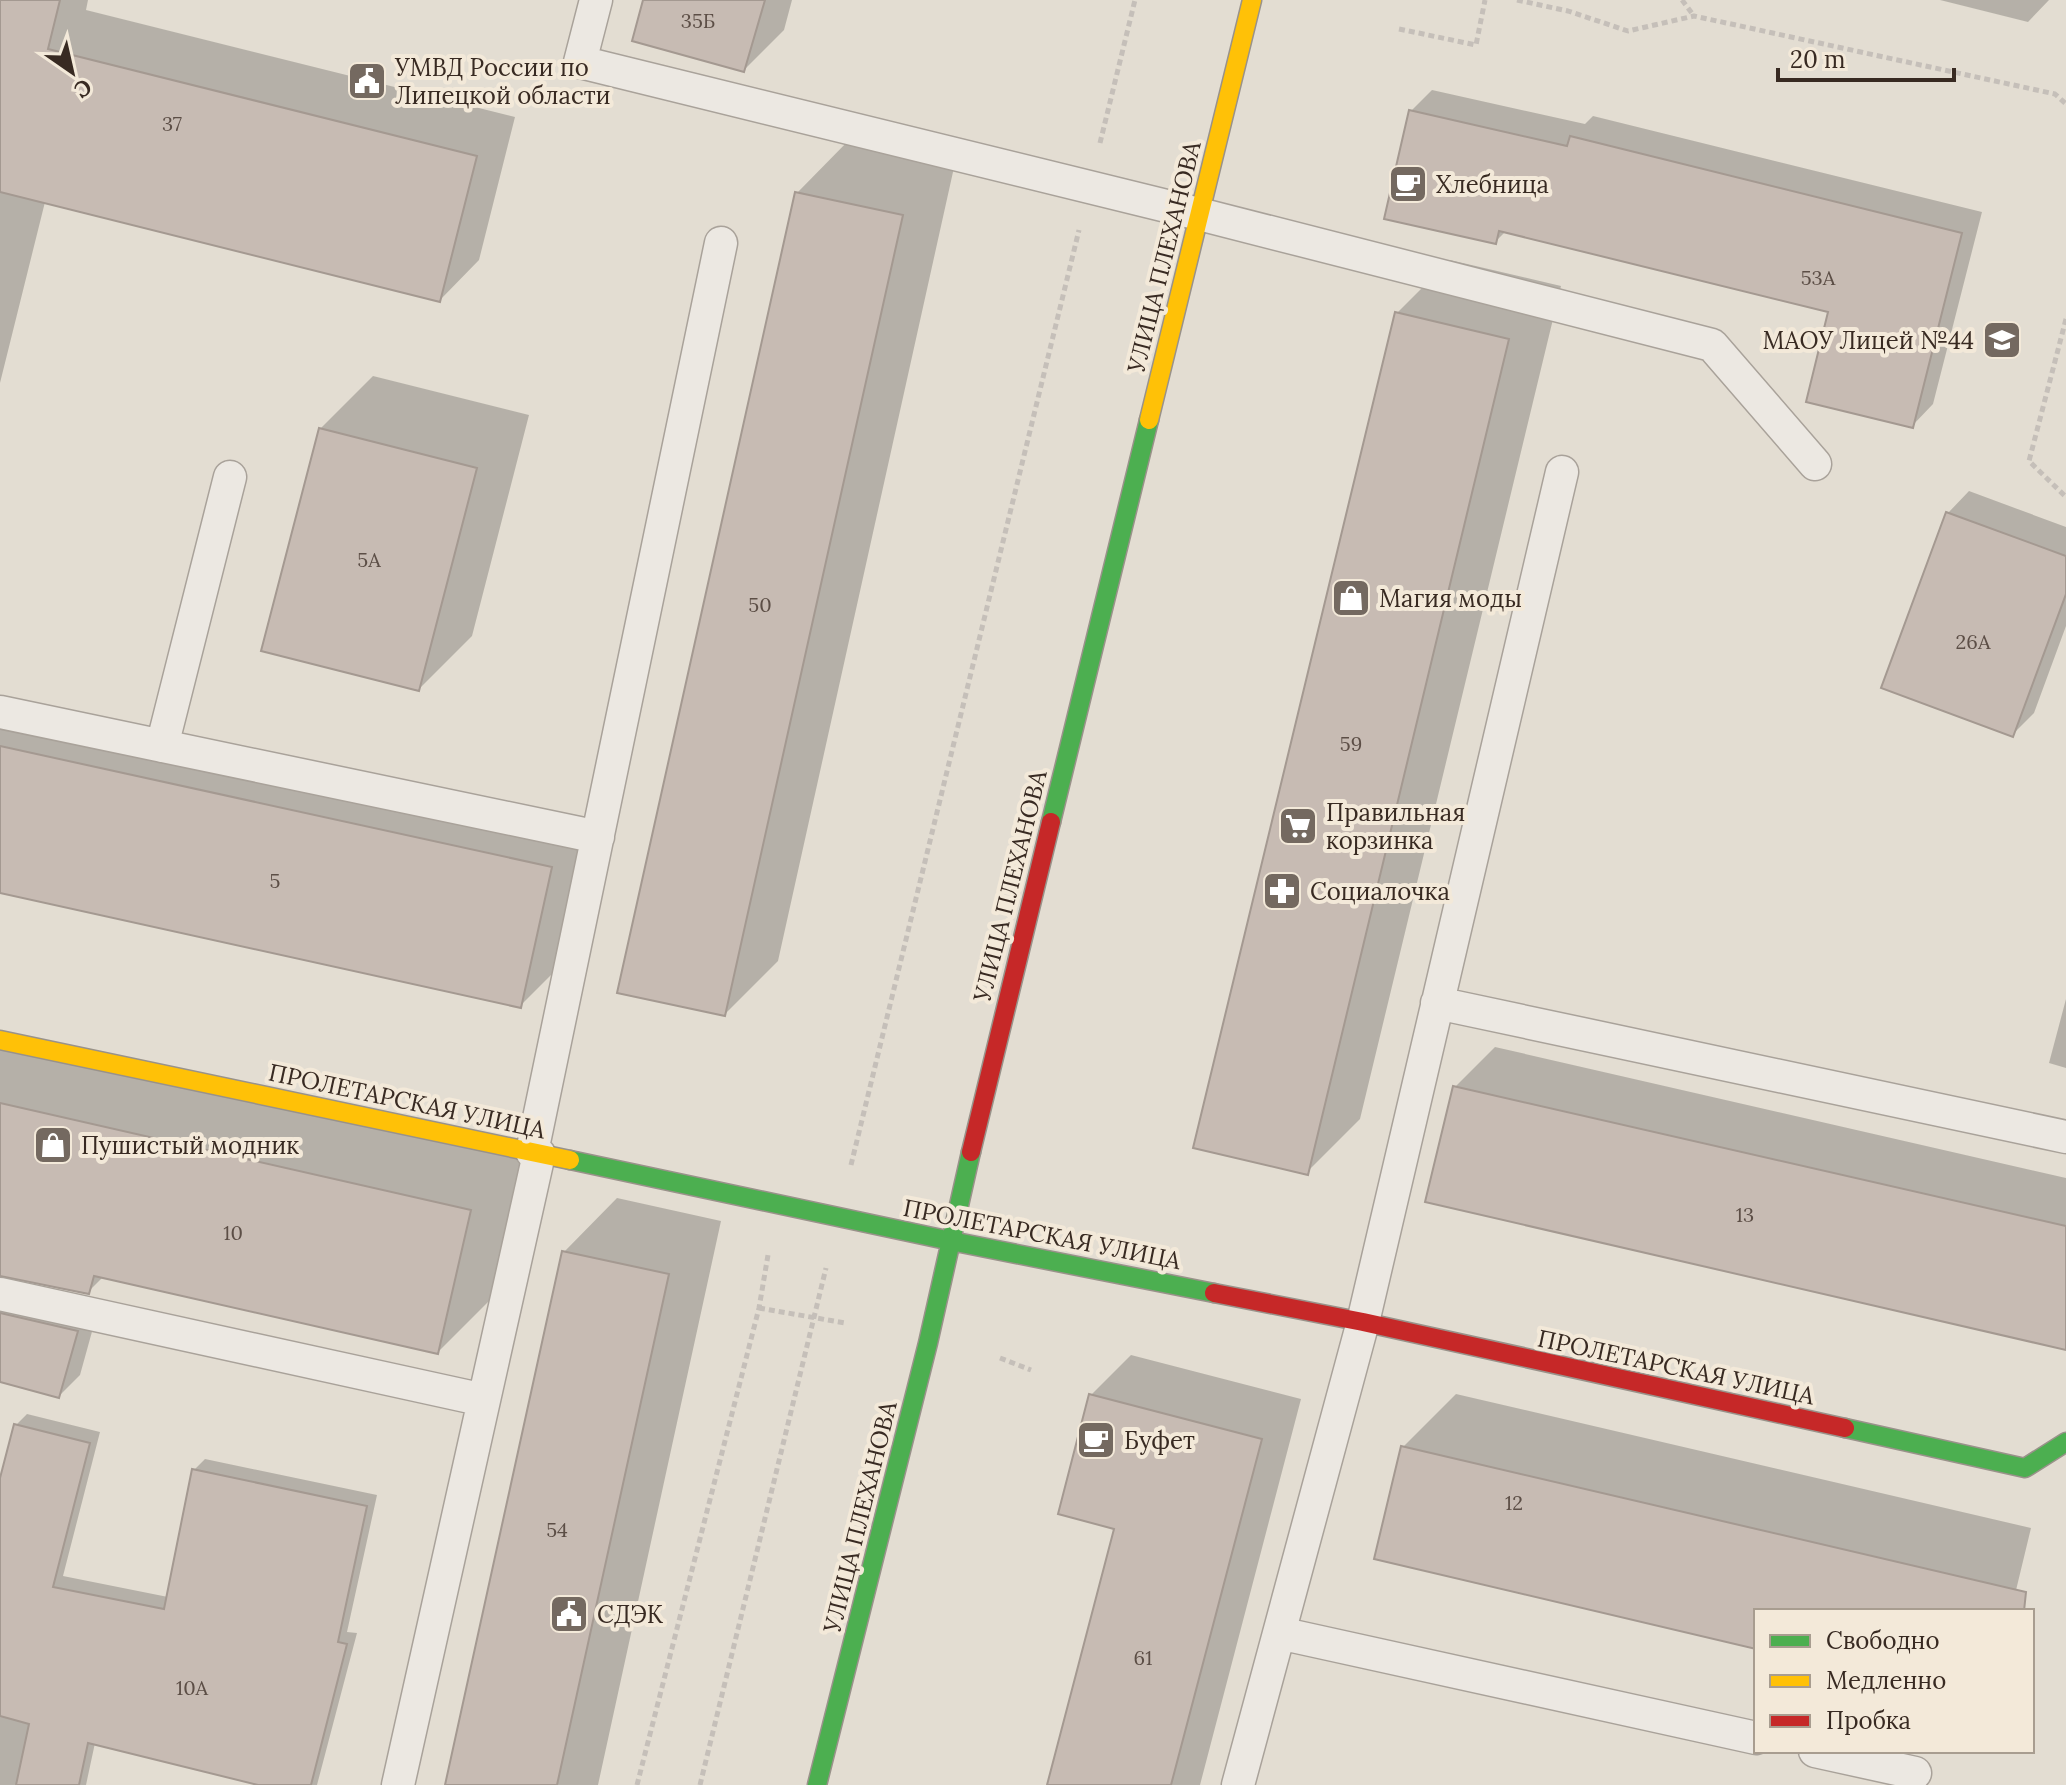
<svg xmlns="http://www.w3.org/2000/svg" width="2066" height="1785" font-family="Lora,serif">
  <rect width="100%" height="100%" fill="#e3ddd2"/>
  <path fill="#0003" d="M 0,0 L 88,0 L 86,10 L 515,117 L 479,260 L 440,300 L 45,202 L 0,383 Z
    M 646,0 L 792,0 L 784,30 L 744,70 Z
    M 1940,0 L 2049,0 L 2028,22 Z
    M 1432,90 L 1585,124 L 1593,116 L 1982,212 L 1933,404 L 1912,426 L 1831,311 L 1506,231 L 1495,242 L 1411,111 Z
    M 850,139 L 955,163 L 778,961 L 725,1014 L 797,193 Z
    M 1450,260 L 1561,286 L 1360,1119 L 1307,1172 L 1397,313 Z
    M 373,376 L 529,415 L 472,636 L 419,689 L 320,429 Z
    M 1969,491 L 2066,527 L 2066,626 L 2034,713 L 2013,734 L 1948,513 Z
    M 0,698 L 591,828 L 561,965 L 521,1005 L 0,891 Z
    M 2066,999 L 2066,1068 L 2049,1063 Z
    M 0,1039 L 523,1157 L 491,1299 L 438,1352 L 104,1276 L 88,1292 L 0,1274 Z
    M 1495,1047 L 2066,1178 L 2066,1348 L 1455,1087 Z
    M 617,1198 L 721,1221 L 598,1785 L 447,1785 L 564,1252 Z
    M 0,1298 L 98,1310 L 80,1375 L 59,1396 L 0,1380 Z
    M 1131,1355 L 1301,1399 L 1200,1785 L 1049,1785 L 1116,1528 L 1091,1395 Z
    M 1456,1394 L 2031,1528 L 2011,1611 L 1756,1611 L 1756,1647 L 1403,1447 Z
    M 27,1414 L 100,1432 L 63,1576 L 168,1597 L 194,1470 L 205,1459 L 377,1495 L 347,1632 L 357,1633 L 317,1785 L 266,1785 L 95,1743 L 86,1785 L 0,1785 L 0,1486 L 16,1425 Z"/>
  <path fill="#c7bbb3" stroke="#a49991" stroke-width="2" d="M 0,0 L 60,0 L 48,49 L 477,156 L 440,302 L 0,192 Z
    M 643,0 L 765,0 L 744,72 L 632,41 Z
    M 1409,110 L 1567,146 L 1570,136 L 1962,233 L 1913,428 L 1806,402 L 1828,312 L 1499,231 L 1496,244 L 1384,219 Z
    M 795,192 L 903,215 L 725,1016 L 617,993 Z
    M 1395,312 L 1509,339 L 1308,1175 L 1193,1148 Z
    M 319,428 L 477,468 L 419,691 L 261,651 Z
    M 1946,512 L 2066,556 L 2066,594 L 2013,737 L 1881,688 Z
    M 0,746 L 552,867 L 521,1008 L 0,893 Z
    M 1453,1086 L 2066,1226 L 2066,1350 L 1425,1202 Z
    M 0,1103 L 471,1210 L 438,1354 L 94,1276 L 89,1294 L 0,1276 Z
    M 562,1251 L 669,1274 L 557,1785 L 445,1785 Z
    M 0,1313 L 78,1331 L 59,1398 L 0,1382 Z
    M 1089,1394 L 1262,1439 L 1171,1785 L 1047,1785 L 1114,1529 L 1058,1514 Z
    M 14,1424 L 90,1443 L 53,1587 L 164,1609 L 192,1469 L 367,1506 L 338,1642 L 347,1644 L 311,1785 L 258,1785 L 88,1743 L 79,1785 L 16,1785 L 29,1724 L 0,1716 L 0,1478 Z
    M 1401,1446 L 2026,1592 L 2024,1611 L 1756,1611 L 1756,1649 L 1374,1559 Z"/>
  <g fill="none" stroke-linecap="round" stroke-linejoin="round">
    <defs>
      <path id="lane" d="M 596,0 L 580,62 L 1199,214 L 1712,345 L 1815,464
        M 0,712 L 598,837
        M 162,746 L 230,477
        M 1437,1003 L 2066,1137
        M 532,1152 L 721,243
        M 0,1294 L 484,1400
        M 1279,1633 L 1756,1738
        M 1815,1751 L 1915,1773
        M 398,1785 L 539,1154
        M 1238,1785 L 1363,1322 L 1562,472"/>
      <path id="fast" d="M 1051,822 L 1149,420
        M 570,1160 L 951,1241 L 1214,1293
        M 1845,1428 L 2025,1468 L 2066,1442
        M 817,1785 L 928,1343 L 971,1152"/>
      <path id="slow" d="M 1149,420 L 1252,0
        M 0,1040 L 570,1160"/>
      <path id="jam" d="M 971,1152 L 1051,822
        M 1214,1293 L 1363,1322 L 1845,1428"/>
    </defs>
    <use href="#lane" stroke="#a9a29a" stroke-width="35"/>
    <use href="#fast" stroke="#99928a" stroke-width="21"/>
    <use href="#slow" stroke="#99928a" stroke-width="21"/>
    <use href="#jam" stroke="#99928a" stroke-width="21"/>
    <path stroke="#c5bfb9" stroke-width="5" stroke-dasharray="6 4" stroke-linecap="butt" d="M 1517,0 L 1568,11 L 1628,31 L 1694,16 L 2055,94 L 2066,104
      M 1682,0 L 1694,16
      M 1399,29 L 1476,45 L 1485,0
      M 1100,143 L 1135,0
      M 2066,319 L 2029,461 L 2066,497
      M 851,1165 L 1079,230
      M 759,1308 L 845,1323
      M 1000,1358 L 1031,1370
      M 637,1785 L 759,1308 L 768,1255
      M 700,1785 L 826,1268"/>
    <use href="#lane" stroke="#ece8e2" stroke-width="32"/>
    <use href="#fast" stroke="#4caf50" stroke-width="18"/>
    <use href="#slow" stroke="#ffc107" stroke-width="18"/>
    <use href="#jam" stroke="#c62828" stroke-width="18"/>
  </g>
  <defs>
    <symbol id="civic-square" viewBox="-11 -11 22 22"><rect x="-9" y="-9" width="18" height="18" rx="4" fill="#746960" stroke="#f3e9d9"/><path d="M-.6-6.5H3V-4.5H.6V-3L4-1V1h2V6H-6V1h2V-1L-.6-3ZM-1.2 2.5V6h2.4V2.5Z" fill="#fff"/></symbol>
    <symbol id="cafe-square" viewBox="-11 -11 22 22"><rect x="-9" y="-9" width="18" height="18" rx="4" fill="#746960" stroke="#f3e9d9"/><path d="M-5.5-4.5H6V0H3Q3 3.5 0 3.5H-2.5Q-5.5 3.5-5.5 0ZM3-3.2v2h1.7v-2ZM-6 4.5H4V6H-6Z" fill="#fff"/></symbol>
    <symbol id="school-square" viewBox="-11 -11 22 22"><rect x="-9" y="-9" width="18" height="18" rx="4" fill="#746960" stroke="#f3e9d9"/><path d="M0-5L7-2L0 1L-7-2ZM-4 1L0 2.5L4 1V4Q0 6-4 4Z" fill="#fff"/></symbol>
    <symbol id="shop-square" viewBox="-11 -11 22 22"><rect x="-9" y="-9" width="18" height="18" rx="4" fill="#746960" stroke="#f3e9d9"/><path d="M-5-2.5h2.3a2.7 3.5 0 0 1 5.4 0H5L5.5 6h-11ZM-1.5-2.5h3a1.5 2.3 0 0 0-3 0Z" fill="#fff"/></symbol>
    <symbol id="supermarket-square" viewBox="-11 -11 22 22"><rect x="-9" y="-9" width="18" height="18" rx="4" fill="#746960" stroke="#f3e9d9"/><path d="M-6-5.5h2.5l.6 2H6L4.5 2H-2.5L-4.4-4H-6ZM-1.5 3.2a1.3 1.3 0 1 0 .1 0ZM3 3.2a1.3 1.3 0 1 0 .1 0Z" fill="#fff"/></symbol>
    <symbol id="pharmacy-square" viewBox="-11 -11 22 22"><rect x="-9" y="-9" width="18" height="18" rx="4" fill="#746960" stroke="#f3e9d9"/><path d="M-2-6h4v4h4v4h-4v4h-4v-4h-4v-4h4Z" fill="#fff"/></symbol>
  </defs>
  <g fill-rule="evenodd">
    <use href="#civic-square" x="345" y="59" width="44" height="44"/>
    <use href="#cafe-square" x="1386" y="162" width="44" height="44"/>
    <use href="#school-square" x="1980" y="318" width="44" height="44"/>
    <use href="#shop-square" x="1329" y="576" width="44" height="44"/>
    <use href="#supermarket-square" x="1276" y="804" width="44" height="44"/>
    <use href="#pharmacy-square" x="1260" y="869" width="44" height="44"/>
    <use href="#shop-square" x="31" y="1123" width="44" height="44"/>
    <use href="#cafe-square" x="1074" y="1418" width="44" height="44"/>
    <use href="#civic-square" x="547" y="1592" width="44" height="44"/>
  </g>
  <g text-anchor="middle" dominant-baseline="central" stroke-width="8" stroke-linejoin="round" paint-order="stroke">
    <g font-size="20" fill="#5c4e46">
      <text x="698" y="20">35Б</text>
      <text x="172" y="123">37</text>
      <text x="1818" y="277">53А</text>
      <text x="369" y="559">5А</text>
      <text x="760" y="604">50</text>
      <text x="1973" y="641">26А</text>
      <text x="1351" y="743">59</text>
      <text x="275" y="880">5</text>
      <text x="1745" y="1214">13</text>
      <text x="233" y="1232">10</text>
      <text x="1514" y="1502">12</text>
      <text x="557" y="1529">54</text>
      <text x="1143" y="1657">61</text>
      <text x="192" y="1687">10А</text>
    </g>
    <g font-size="24" fill="#382a22" stroke="#f3e9d9" text-anchor="start">
      <text x="395" y="67">УМВД России по<tspan x="395" dy="28">Липецкой области</tspan></text>
      <text x="1436" y="184">Хлебница</text>
      <text x="1974" y="340" text-anchor="end">МАОУ Лицей №44</text>
      <text x="1379" y="598">Магия моды</text>
      <text x="1326" y="812">Правильная<tspan x="1326" dy="28">корзинка</tspan></text>
      <text x="1310" y="891">Социалочка</text>
      <text x="81" y="1145">Пушистый модник</text>
      <text x="1124" y="1440">Буфет</text>
      <text x="597" y="1614">СДЭК</text>
    </g>
    <g font-size="24" fill="#382a22" stroke="#f3e9d9">
      <text transform="translate(1164 257) rotate(-76)">УЛИЦА ПЛЕХАНОВА</text>
      <text transform="translate(1010 886) rotate(-76)">УЛИЦА ПЛЕХАНОВА</text>
      <text transform="translate(407 1101) rotate(12)">ПРОЛЕТАРСКАЯ УЛИЦА</text>
      <text transform="translate(1042 1234) rotate(11)">ПРОЛЕТАРСКАЯ УЛИЦА</text>
      <text transform="translate(1676 1367) rotate(12)">ПРОЛЕТАРСКАЯ УЛИЦА</text>
      <text transform="translate(860 1517) rotate(-76)">УЛИЦА ПЛЕХАНОВА</text>
    </g>
  </g>
  <rect x="1754" y="1609" width="280" height="144" fill="#f3e9d9" stroke="#a89d90" stroke-width="2"/>
  <rect x="1770" y="1635" width="40" height="12" fill="#4caf50" stroke="#a89d90" stroke-width="2"/>
  <text x="1826" y="1649" font-size="24" fill="#382a22">Свободно</text>
  <rect x="1770" y="1675" width="40" height="12" fill="#ffc107" stroke="#a89d90" stroke-width="2"/>
  <text x="1826" y="1689" font-size="24" fill="#382a22">Медленно</text>
  <rect x="1770" y="1715" width="40" height="12" fill="#c62828" stroke="#a89d90" stroke-width="2"/>
  <text x="1826" y="1729" font-size="24" fill="#382a22">Пробка</text>
  <g transform="translate(72 72) rotate(146)" stroke="#f3e9d9" stroke-width="6" paint-order="stroke">
  <path d="M0-6L14 30L0 20L-14 30Z" fill="#382a22"/>
  <text y="-12" font-size="22" font-weight="bold" text-anchor="middle" fill="#382a22">С</text>
  </g>
  <path d="M1778 68v12h176v-12" fill="none" stroke="#382a22" stroke-width="4"/>
  <text x="1790" y="68" font-size="24" fill="#382a22" stroke="#f3e9d9" stroke-width="6" paint-order="stroke">20 m</text>
</svg>
